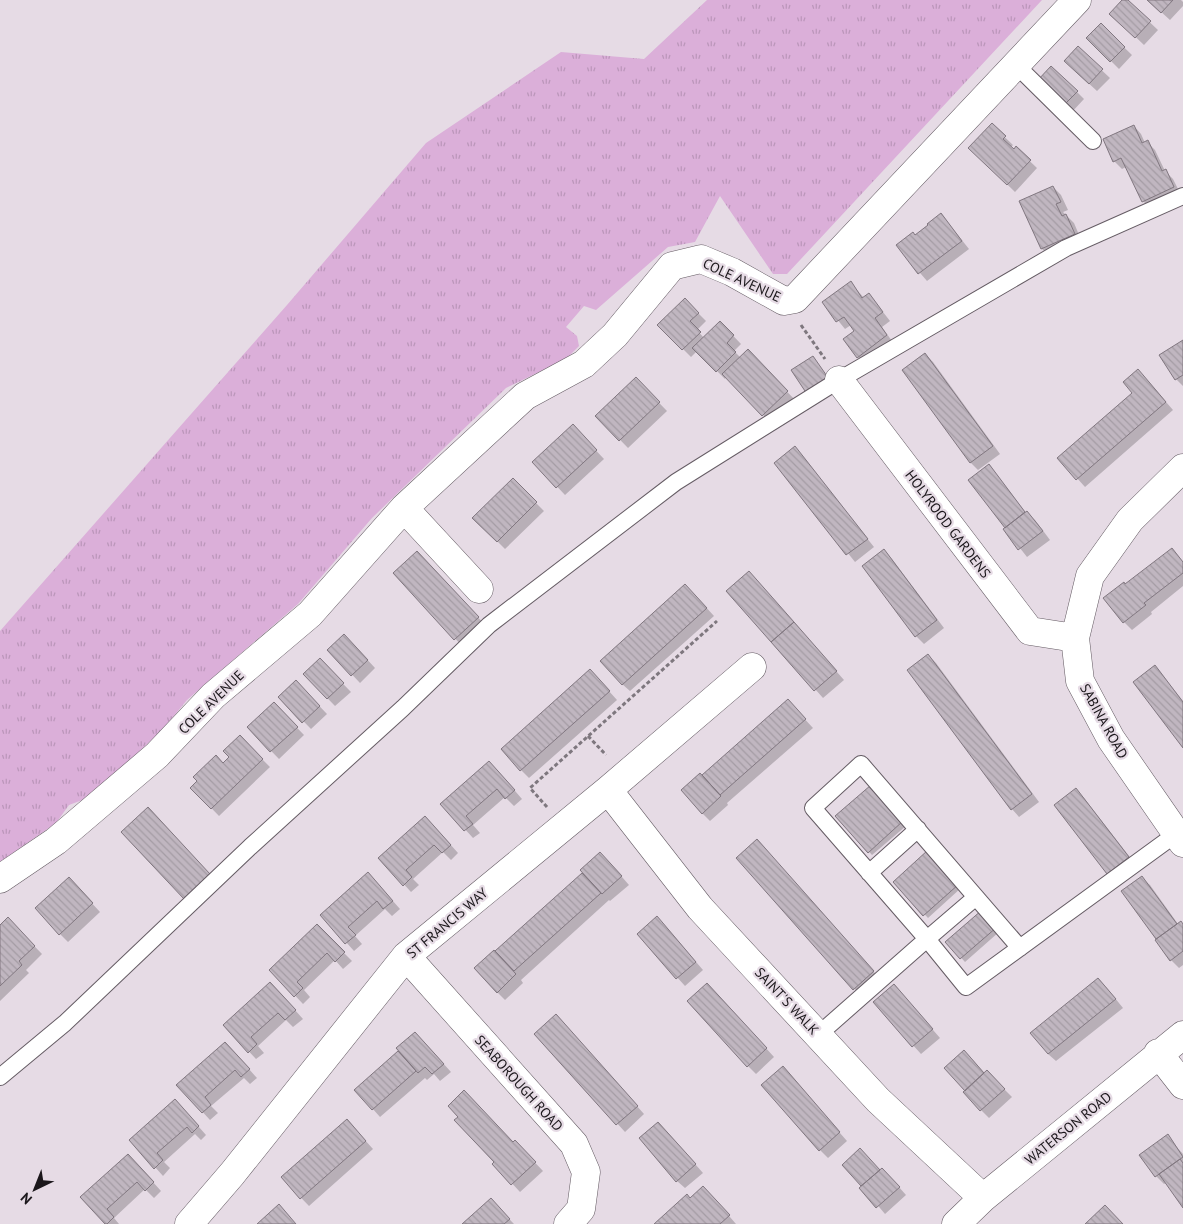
<svg xmlns="http://www.w3.org/2000/svg" width="1183" height="1224" font-family="'PT Sans',sans-serif">
  <defs>
    <pattern id="grass-tufts" width="24" height="20" patternUnits="userSpaceOnUse" patternTransform="scale(1.25)"><rect width="24" height="20" fill="#dbafd9"/><path d="M3 7l-1-3M5 7V3M7 7l1-3M15 17l-1-3M17 17v-4M19 17l1-3" fill="none" stroke="#bb96ba"/></pattern>
    <pattern id="building-back-hatch" width="6" height="6" patternUnits="userSpaceOnUse" patternTransform="scale(1.25)"><rect width="6" height="6" fill="#c0b6c0"/><path d="M-1 5l2 2M0 0l6 6M5-1l2 2" fill="none" stroke="#a49ca4"/></pattern>
  </defs>
  <rect width="100%" height="100%" fill="#e6dbe5"/>
  <path fill="url(#grass-tufts)" d="M 707,0 L 1042,0 L 787,274 L 773,274 L 720,196 L 695,242 L 668,247 L 596,310 L 584,306 L 566,327 L 577,336 L 579,346 L 566,359 L 506,388 L 372,518 L 298,604 L 187,700 L 164,728 L 93,796 L 69,805 L 56,823 L 0,862 L 0,631 L 287,305 L 426,143 L 561,52 L 644,59 Z"/>
  <path fill="#0003" d="M 1124,0 L 1126,0 L 1158,30 L 1144,45 L 1119,21 Z
    M 1148,0 L 1181,0 L 1183,2 L 1183,6 L 1170,20 Z
    M 1101,25 L 1132,55 L 1119,69 L 1088,38 Z
    M 1078,48 L 1110,78 L 1097,91 L 1073,69 Z
    M 1052,67 L 1084,99 L 1071,113 L 1038,81 Z
    M 992,125 L 1013,145 L 1011,147 L 1014,150 L 1016,148 L 1037,168 L 1015,192 L 970,148 Z
    M 1134,126 L 1141,134 L 1145,143 L 1147,142 L 1155,150 L 1165,171 L 1173,179 L 1181,195 L 1151,209 L 1143,201 L 1126,167 L 1122,169 L 1114,161 Z
    M 1053,187 L 1061,195 L 1068,210 L 1063,212 L 1074,223 L 1082,242 L 1050,256 L 1042,249 Z
    M 941,214 L 969,249 L 927,281 L 897,246 L 915,236 Z
    M 851,283 L 864,298 L 869,294 L 890,321 L 882,327 L 894,344 L 865,365 L 858,357 L 856,331 L 851,325 L 845,329 L 823,302 Z
    M 685,300 L 706,321 L 697,330 L 704,338 L 720,322 L 741,344 L 734,351 L 741,358 L 748,351 L 795,400 L 771,423 L 726,377 L 725,379 L 697,351 L 691,357 L 659,325 Z
    M 1183,342 L 1183,386 L 1176,379 Z
    M 925,354 L 933,362 L 1000,454 L 978,470 L 970,462 Z
    M 636,379 L 667,411 L 628,448 L 597,416 Z
    M 1146,379 L 1173,410 L 1085,487 L 1059,458 L 1134,393 Z
    M 573,426 L 604,459 L 565,495 L 534,462 Z
    M 795,448 L 874,547 L 855,562 L 776,463 Z
    M 996,474 L 1026,513 L 1035,520 L 1050,540 L 1027,557 L 1005,529 L 1006,528 Z
    M 513,480 L 544,511 L 505,549 L 474,518 Z
    M 1172,550 L 1183,562 L 1183,586 L 1151,612 L 1152,614 L 1132,630 L 1124,622 L 1126,586 Z
    M 884,551 L 892,559 L 944,628 L 924,644 L 916,636 Z
    M 425,560 L 486,626 L 463,647 L 395,573 Z
    M 757,581 L 844,680 L 823,698 L 728,591 Z
    M 693,593 L 714,616 L 630,691 L 622,684 Z
    M 352,643 L 375,668 L 360,683 L 329,650 Z
    M 928,655 L 936,663 L 1039,802 L 1019,817 L 1012,809 Z
    M 320,660 L 351,692 L 335,706 L 304,674 Z
    M 1155,666 L 1183,701 L 1183,746 Z
    M 598,679 L 617,700 L 529,778 L 521,770 Z
    M 304,690 L 327,714 L 311,729 L 280,697 Z
    M 788,701 L 813,728 L 727,803 L 728,805 L 710,821 L 702,813 L 702,776 Z
    M 274,704 L 304,735 L 279,759 L 248,727 Z
    M 240,737 L 270,767 L 219,816 L 192,788 L 231,757 Z
    M 497,770 L 522,799 L 514,806 L 505,797 L 473,825 L 480,833 L 473,838 L 442,804 Z
    M 871,787 L 906,826 L 872,855 L 837,817 Z
    M 1076,790 L 1084,798 L 1136,865 L 1116,881 L 1108,873 Z
    M 433,825 L 458,853 L 451,860 L 443,852 L 413,879 L 419,885 L 411,892 L 380,858 Z
    M 765,849 L 881,980 L 862,997 L 738,858 Z
    M 928,851 L 961,888 L 928,918 L 895,882 Z
    M 608,861 L 629,885 L 610,901 L 609,900 L 521,980 L 523,983 L 505,1000 L 497,992 L 495,953 L 584,872 Z
    M 1142,878 L 1150,885 L 1178,924 L 1183,925 L 1183,965 L 1179,968 L 1171,960 L 1158,939 L 1123,891 Z
    M 376,882 L 400,909 L 392,916 L 385,909 L 355,936 L 362,944 L 354,951 L 322,915 Z
    M 77,887 L 100,912 L 68,942 L 60,934 Z
    M 981,911 L 999,932 L 965,962 L 947,942 Z
    M 8,919 L 42,954 L 26,970 L 29,973 L 0,1001 L 0,926 Z
    M 317,926 L 352,961 L 343,969 L 335,960 L 304,990 L 310,997 L 303,1004 L 271,970 Z
    M 665,926 L 703,970 L 685,986 L 638,934 Z
    M 1106,987 L 1123,1008 L 1056,1061 L 1048,1054 Z
    M 278,991 L 303,1019 L 293,1027 L 286,1020 L 258,1046 L 264,1053 L 256,1059 L 224,1025 Z
    M 715,992 L 774,1057 L 756,1074 L 748,1066 Z
    M 901,993 L 940,1038 L 921,1054 L 874,1002 Z
    M 564,1024 L 644,1114 L 625,1132 L 536,1034 Z
    M 423,1041 L 451,1072 L 440,1081 L 434,1074 L 427,1080 L 425,1078 L 380,1117 L 356,1090 L 400,1051 Z
    M 233,1051 L 257,1078 L 250,1084 L 244,1078 L 211,1106 L 218,1113 L 210,1120 L 178,1085 Z
    M 972,1059 L 985,1074 L 995,1080 L 1012,1097 L 989,1118 L 981,1110 Z
    M 790,1076 L 847,1141 L 828,1158 L 820,1150 Z
    M 183,1109 L 206,1135 L 201,1140 L 195,1134 L 164,1162 L 170,1168 L 163,1176 L 131,1140 Z
    M 354,1128 L 373,1149 L 309,1206 L 282,1178 Z
    M 666,1131 L 703,1173 L 685,1188 L 677,1181 Z
    M 1167,1136 L 1183,1154 L 1183,1206 L 1166,1183 L 1164,1184 L 1156,1176 L 1141,1155 Z
    M 513,1144 L 523,1150 L 543,1171 L 520,1192 L 494,1164 Z
    M 136,1163 L 161,1191 L 154,1198 L 145,1189 L 114,1218 L 119,1224 L 106,1224 L 82,1197 Z
    M 844,1165 L 880,1171 L 890,1177 L 906,1195 L 885,1214 Z
    M 711,1195 L 736,1224 L 656,1224 L 690,1199 Z
    M 498,1207 L 514,1224 L 464,1224 Z"/>
  <path fill="url(#building-back-hatch)" stroke="#817780" d="M 1122,0 L 1128,0 L 1151,21 L 1135,38 L 1109,14 Z
    M 1147,0 L 1173,0 L 1161,13 Z
    M 1101,23 L 1125,47 L 1110,62 L 1086,38 Z
    M 1078,46 L 1103,69 L 1089,84 L 1064,61 Z
    M 1051,66 L 1078,91 L 1063,106 L 1037,81 Z
    M 992,123 L 1006,136 L 1003,139 L 1014,149 L 1016,146 L 1031,160 L 1007,185 L 968,148 Z
    M 1134,125 L 1142,143 L 1148,140 L 1162,171 L 1166,169 L 1174,187 L 1142,202 L 1121,158 L 1113,162 L 1103,139 Z
    M 1053,186 L 1061,202 L 1056,204 L 1062,216 L 1066,214 L 1075,234 L 1041,249 L 1019,201 Z
    M 941,213 L 962,241 L 918,274 L 896,245 L 913,232 L 915,235 L 928,225 L 927,224 Z
    M 851,281 L 862,298 L 869,293 L 883,312 L 875,318 L 887,335 L 857,358 L 843,339 L 854,331 L 844,317 L 836,322 L 822,302 Z
    M 685,298 L 699,313 L 690,321 L 701,332 L 682,350 L 657,325 Z
    M 720,321 L 734,335 L 727,343 L 736,352 L 716,372 L 692,348 Z
    M 1183,340 L 1183,375 L 1175,380 L 1159,355 Z
    M 748,349 L 788,391 L 762,416 L 722,374 Z
    M 925,353 L 993,446 L 970,463 L 902,370 Z
    M 813,356 L 829,379 L 807,394 L 791,370 Z
    M 1138,369 L 1166,402 L 1076,480 L 1057,458 L 1132,393 L 1123,382 Z
    M 636,377 L 660,402 L 619,441 L 595,416 Z
    M 573,424 L 597,450 L 556,488 L 532,462 Z
    M 795,446 L 868,539 L 846,555 L 774,463 Z
    M 989,464 L 1025,512 L 1005,528 L 968,480 Z
    M 513,478 L 537,502 L 497,542 L 472,518 Z
    M 1027,511 L 1043,531 L 1018,550 L 1003,529 Z
    M 1172,548 L 1183,562 L 1183,573 L 1144,603 L 1146,605 L 1123,623 L 1103,598 L 1124,582 L 1125,584 Z
    M 884,549 L 937,620 L 915,637 L 862,566 Z
    M 417,551 L 479,617 L 454,640 L 393,573 Z
    M 749,571 L 794,622 L 771,642 L 726,591 Z
    M 685,584 L 707,608 L 622,685 L 600,661 Z
    M 794,622 L 837,671 L 814,691 L 771,642 Z
    M 344,634 L 368,660 L 351,676 L 327,650 Z
    M 928,654 L 1032,794 L 1011,810 L 907,670 Z
    M 320,658 L 344,683 L 327,699 L 303,674 Z
    M 1155,665 L 1183,702 L 1183,748 L 1133,682 Z
    M 590,669 L 610,691 L 520,771 L 501,749 Z
    M 296,680 L 320,706 L 302,723 L 278,697 Z
    M 788,699 L 806,719 L 720,795 L 702,775 Z
    M 274,702 L 298,727 L 270,752 L 247,727 Z
    M 240,735 L 263,759 L 211,809 L 190,788 L 197,781 L 193,777 L 216,755 L 223,763 L 229,757 L 223,751 Z
    M 489,761 L 515,790 L 505,799 L 497,789 L 466,816 L 473,824 L 464,831 L 440,804 Z
    M 700,773 L 721,796 L 702,814 L 681,790 Z
    M 871,785 L 903,821 L 868,853 L 835,816 Z
    M 1076,788 L 1129,857 L 1107,874 L 1054,805 Z
    M 148,807 L 210,874 L 184,899 L 121,832 Z
    M 425,816 L 451,845 L 442,853 L 434,845 L 406,870 L 412,877 L 403,886 L 378,858 Z
    M 757,839 L 874,971 L 853,990 L 736,858 Z
    M 928,850 L 959,884 L 923,916 L 893,882 Z
    M 600,852 L 622,876 L 602,894 L 580,870 Z
    M 368,872 L 393,901 L 383,909 L 377,901 L 348,927 L 356,935 L 345,944 L 320,915 Z
    M 582,873 L 601,893 L 514,971 L 495,951 Z
    M 1142,876 L 1177,924 L 1156,939 L 1121,891 Z
    M 69,877 L 93,903 L 59,935 L 35,908 Z
    M 982,910 L 997,927 L 960,959 L 945,942 Z
    M 657,916 L 696,962 L 676,979 L 637,934 Z
    M 8,917 L 35,946 L 19,961 L 22,965 L 0,986 L 0,925 Z
    M 1181,921 L 1183,924 L 1183,951 L 1170,961 L 1155,940 Z
    M 317,924 L 345,952 L 335,962 L 327,953 L 297,982 L 303,988 L 294,997 L 269,970 Z
    M 494,950 L 516,974 L 497,993 L 474,968 Z
    M 1098,978 L 1116,999 L 1048,1054 L 1030,1033 Z
    M 270,982 L 296,1010 L 285,1020 L 278,1013 L 251,1037 L 257,1044 L 248,1053 L 223,1025 Z
    M 707,983 L 767,1048 L 747,1067 L 687,1001 Z
    M 894,984 L 933,1029 L 912,1047 L 873,1002 Z
    M 556,1014 L 638,1106 L 616,1125 L 534,1034 Z
    M 415,1032 L 444,1064 L 432,1074 L 425,1067 L 418,1073 L 396,1048 Z
    M 225,1042 L 250,1069 L 241,1077 L 235,1070 L 205,1097 L 211,1105 L 202,1113 L 176,1085 Z
    M 964,1050 L 984,1073 L 965,1091 L 944,1068 Z
    M 398,1051 L 416,1071 L 372,1110 L 354,1090 Z
    M 783,1066 L 840,1132 L 819,1151 L 761,1085 Z
    M 987,1070 L 1005,1089 L 980,1111 L 963,1092 Z
    M 464,1090 L 513,1142 L 515,1140 L 536,1162 L 511,1185 L 492,1164 L 494,1162 L 454,1120 L 458,1117 L 448,1106 Z
    M 175,1099 L 199,1126 L 192,1133 L 187,1127 L 157,1153 L 163,1160 L 154,1169 L 129,1140 Z
    M 347,1119 L 366,1141 L 300,1199 L 281,1177 Z
    M 658,1122 L 696,1164 L 676,1182 L 639,1138 Z
    M 1168,1134 L 1183,1157 L 1155,1177 L 1139,1155 Z
    M 860,1148 L 880,1170 L 861,1186 L 842,1165 Z
    M 128,1154 L 154,1182 L 145,1191 L 137,1182 L 107,1209 L 114,1217 L 107,1224 L 105,1224 L 80,1197 Z
    M 1180,1159 L 1183,1163 L 1183,1208 L 1159,1174 Z
    M 882,1168 L 900,1187 L 876,1208 L 859,1188 Z
    M 703,1186 L 730,1215 L 720,1224 L 654,1224 L 687,1194 L 690,1198 Z
    M 491,1198 L 510,1219 L 504,1224 L 462,1224 Z
    M 279,1204 L 296,1224 L 257,1224 Z
    M 1105,1205 L 1123,1224 L 1085,1224 Z"/>
  <g fill="none" stroke-linecap="round" stroke-linejoin="round">
    <defs>
      <path id="service" d="M 1016,65 L 1093,141
        M 869,873 L 918,829
        M 976,897 L 927,939 L 813,808 L 861,764 L 1020,948
        M 818,1035 L 927,939 L 966,987 L 1176,834
        M 0,1077 L 65,1023 L 250,847 L 403,708 L 489,625 L 676,482 L 839,380 L 1066,248 L 1183,196"/>
      <path id="minor" d="M 839,380 L 1030,631 L 1075,638
        M 1183,468 L 1130,520 L 1090,576 L 1075,638 L 1080,681 L 1111,739 L 1183,843
        M 404,508 L 479,589
        M 608,790 L 700,908 L 878,1100 L 983,1198
        M 0,879 L 56,841 L 157,755 L 213,696 L 310,614 L 404,508 L 525,396 L 584,364 L 615,335 L 672,266 L 701,259 L 732,272 L 784,301 L 795,299 L 1077,0
        M 406,956 L 574,1144 L 586,1172 L 581,1209 L 568,1224
        M 1158,1053 L 1183,1085
        M 189,1224 L 232,1174 L 406,956 L 608,790 L 752,667
        M 956,1224 L 983,1198 L 1183,1035"/>
    </defs>
    <use href="#service" stroke="#655c64" stroke-width="18"/>
    <use href="#minor" stroke="#655c64" stroke-width="29"/>
    <path stroke="#7e777e" stroke-width="3" stroke-dasharray="4 2.5" stroke-linecap="butt" d="M 801,325 L 825,359
      M 588,736 L 606,755
      M 547,807 L 530,788 L 717,621"/>
    <use href="#service" stroke="#fff" stroke-width="16"/>
    <use href="#minor" stroke="#fff" stroke-width="28"/>
  </g>
  <g text-anchor="middle" dominant-baseline="central" stroke-width="4.5" stroke-linejoin="round" paint-order="stroke">
    <g font-size="14" fill="#1b171b" stroke="#e6dbe5">
      <text transform="translate(742 280) rotate(25)">COLE AVENUE</text>
      <text transform="translate(948 524) rotate(53)">HOLYROOD GARDENS</text>
      <text transform="translate(211 702) rotate(-44)">COLE AVENUE</text>
      <text transform="translate(1104 721) rotate(61)">SABINA ROAD</text>
      <text transform="translate(447 923) rotate(-40)">ST FRANCIS WAY</text>
      <text transform="translate(787 1001) rotate(47)">SAINT'S WALK</text>
      <text transform="translate(519 1083) rotate(48)">SEABOROUGH ROAD</text>
      <text transform="translate(1068 1128) rotate(-39)">WATERSON ROAD</text>
    </g>
  </g>
  <g transform="translate(35 1189) rotate(223)" stroke="#e6dbe5" stroke-width="4" paint-order="stroke">
  <path d="M0-4L9 19L0 12L-9 19Z" fill="#1b171b"/>
  <text y="-8" font-size="14" font-weight="bold" text-anchor="middle" fill="#1b171b">N</text>
  </g>
</svg>
